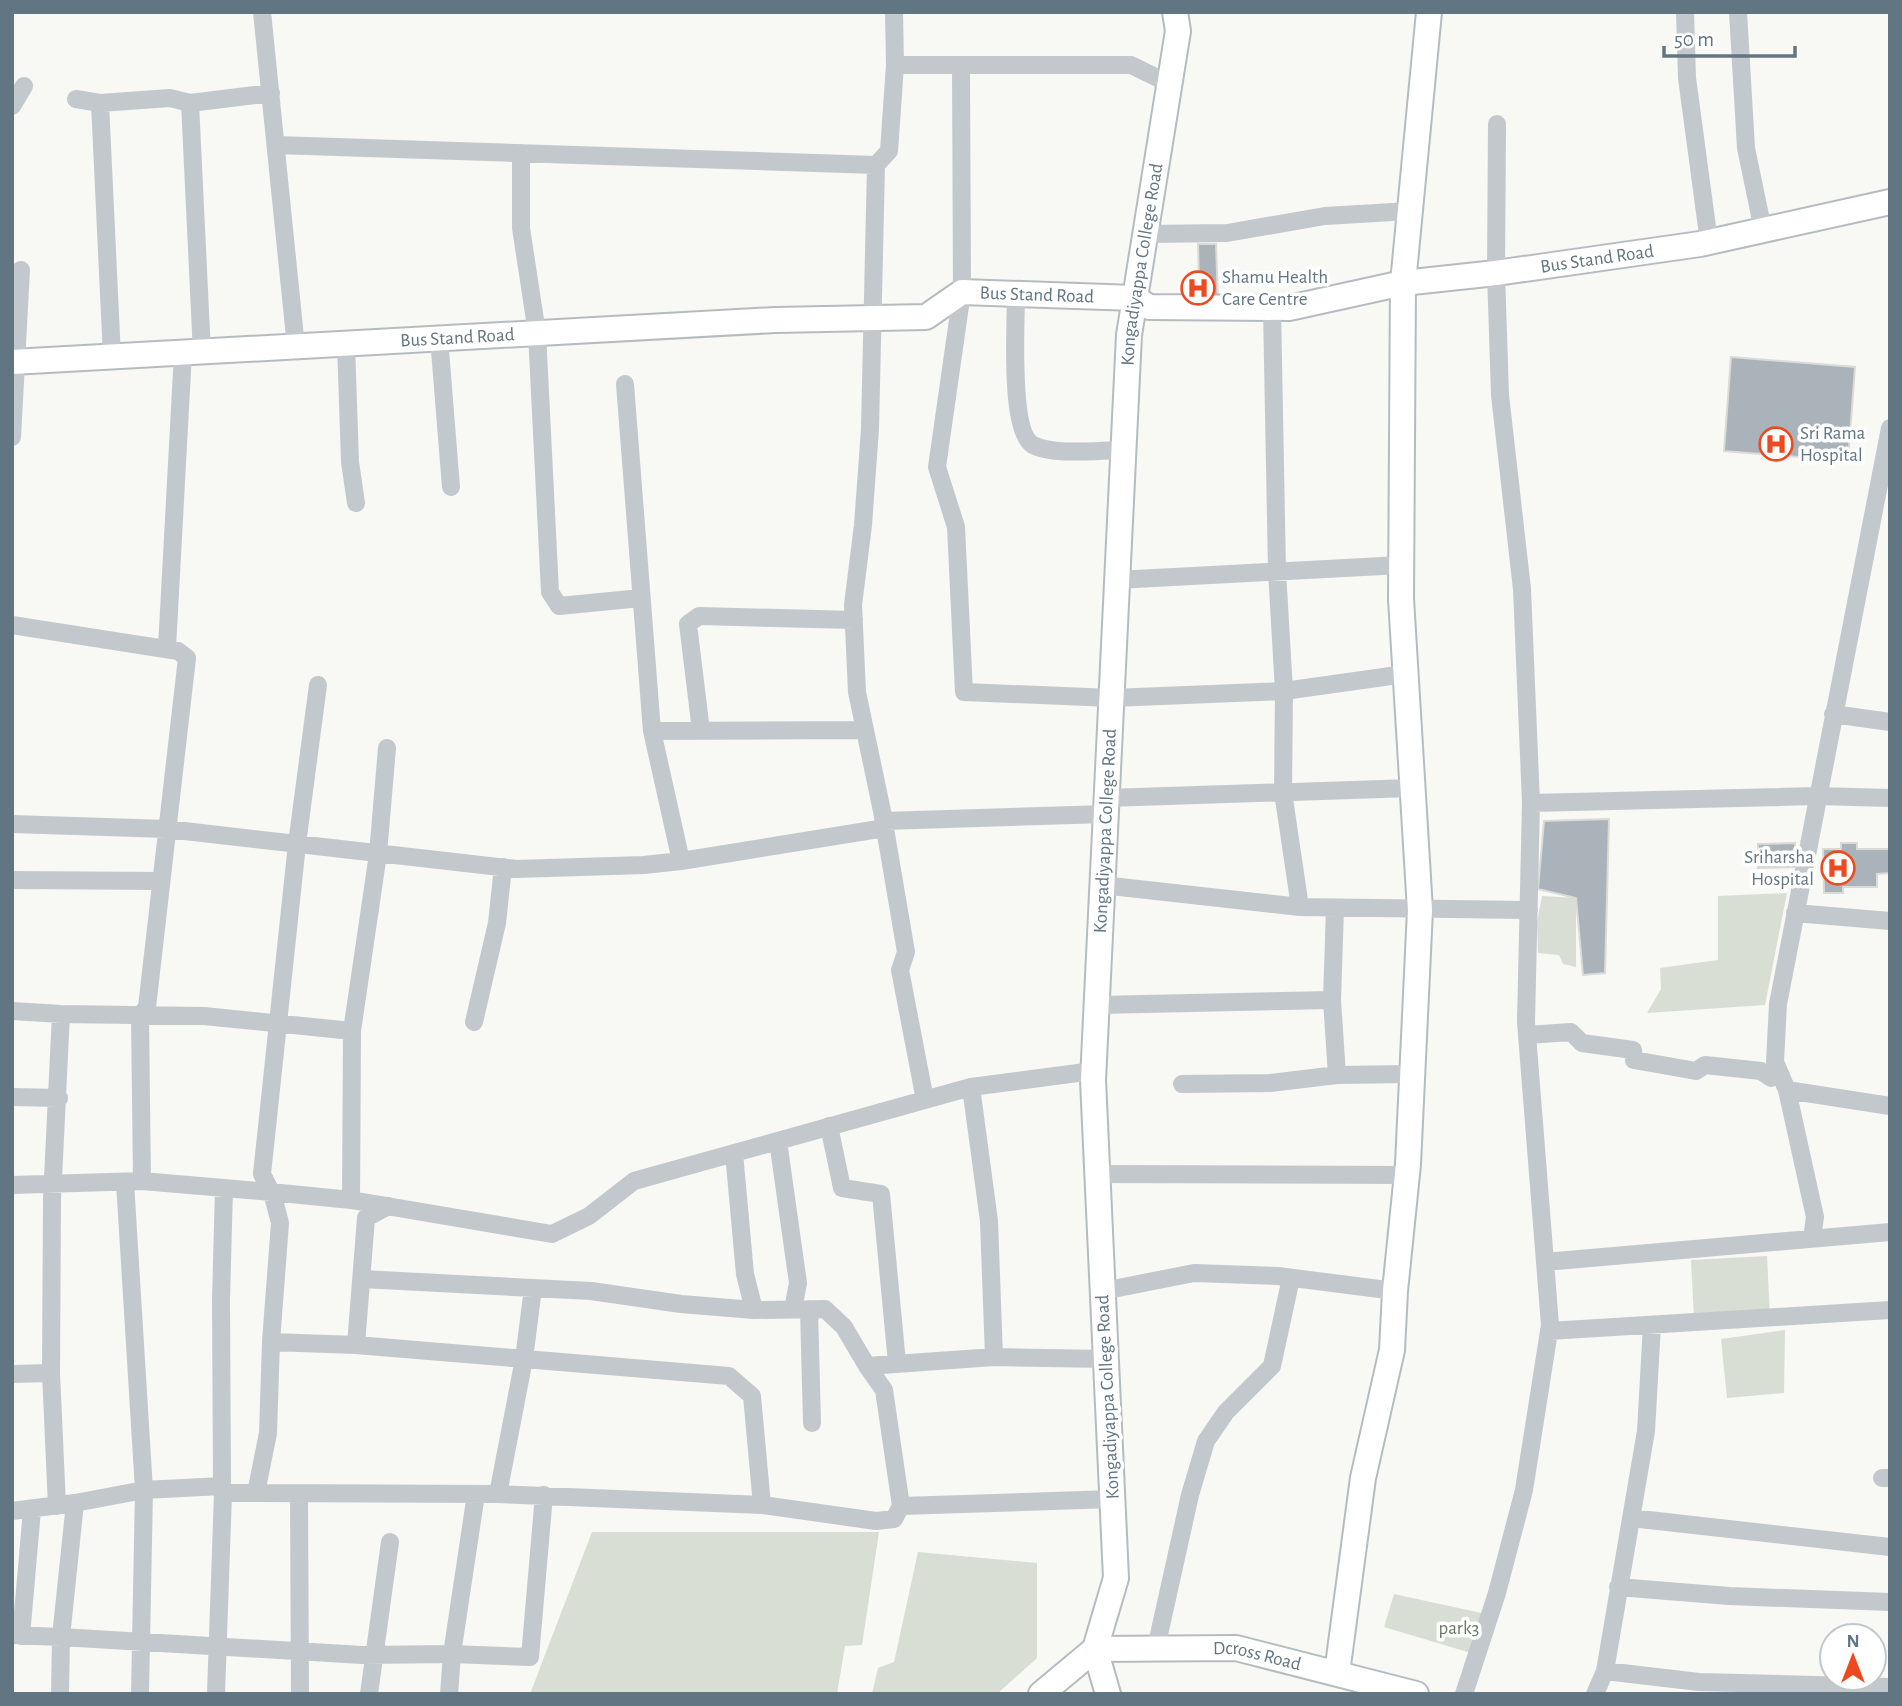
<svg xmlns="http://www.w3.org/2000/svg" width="1902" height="1706" font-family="'Alegreya Sans',sans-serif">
  <rect width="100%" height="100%" fill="#f8f8f5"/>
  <path fill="#d8ded4" d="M 1787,893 L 1765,1005 L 1647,1013 L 1661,989 L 1660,968 L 1718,960 L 1718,896 Z
    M 1542,896 L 1576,898 L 1576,967 L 1563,964 L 1559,955 L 1538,953 L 1537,922 Z
    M 1767,1256 L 1770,1316 L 1694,1319 L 1691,1260 Z
    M 1785,1330 L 1784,1393 L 1727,1398 L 1721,1339 Z
    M 592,1532 L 879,1532 L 862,1645 L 845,1646 L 837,1694 L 530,1694 Z
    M 918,1552 L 1037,1563 L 1037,1658 L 997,1694 L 872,1694 L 878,1668 L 894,1662 Z
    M 1394,1594 L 1486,1614 L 1471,1653 L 1384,1627 Z"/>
  <path fill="#a9b3b9" stroke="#dadad7" stroke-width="2" d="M 1198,244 L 1216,244 L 1218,303 L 1188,303 L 1188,280 L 1199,280 Z
    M 1731,357 L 1855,367 L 1848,461 L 1724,451 Z
    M 1609,819 L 1605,973 L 1583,975 L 1576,898 L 1538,889 L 1544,821 Z
    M 1795,843 L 1796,867 L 1758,868 L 1758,844 Z
    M 1841,843 L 1857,843 L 1857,849 L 1890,849 L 1890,873 L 1877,874 L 1877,887 L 1843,887 L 1843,893 L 1824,893 L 1823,849 L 1841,849 Z"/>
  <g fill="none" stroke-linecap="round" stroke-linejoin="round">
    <defs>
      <g id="secondary">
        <path id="s1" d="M 12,362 L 775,320 L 926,317 L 962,292 L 1135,298 L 1149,307 L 1289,308 L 1403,283 L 1496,273 L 1700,244 L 1890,202"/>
        <path id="s2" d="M 1095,1649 L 1116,1578 L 1093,1080 L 1129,335 L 1178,31 L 1175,12"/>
        <path id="s3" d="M 1095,1649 L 1236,1648 L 1416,1694"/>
        <path d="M 1095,1649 L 1108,1694"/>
        <path d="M 1337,1673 L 1363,1478 L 1392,1350 L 1395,1291 L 1408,1164 L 1420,910 L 1401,599 L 1403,283 L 1429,12"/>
        <path d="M 1041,1694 L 1095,1649"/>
      </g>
    </defs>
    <use href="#secondary" stroke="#b5bcc0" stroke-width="28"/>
    <path stroke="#c3c8cc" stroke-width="18" d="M 262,12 L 296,347
      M 1685,12 L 1687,78 L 1709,242
      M 1738,12 L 1746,148 L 1763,230
      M 895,65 L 1131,65 L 1170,84
      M 961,65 L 962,292 L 937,467 L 956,527 L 964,692 L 1112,698 L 1284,691 L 1405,674
      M 76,99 L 100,103 L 170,98 L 190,103 L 271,93
      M 100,103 L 112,357
      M 190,103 L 202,353
      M 12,106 L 24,86
      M 276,145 L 876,165 L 889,151 L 895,65 L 894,12
      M 521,153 L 521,228 L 537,333 L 550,592 L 559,606 L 641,598
      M 876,165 L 870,429 L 863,525 L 853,605 L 857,692 L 882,811 L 906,952 L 900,970 L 925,1100
      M 1146,234 L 1227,233 L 1325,216 L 1410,211
      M 1016,294 C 1016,322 1009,432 1033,445 C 1054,456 1099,450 1124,450
      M 1272,308 L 1277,571 L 1284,691 L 1283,792 L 1300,907
      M 439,338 L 451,487
      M 346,344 L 350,462 L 356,503
      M 1890,428 L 1778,1004 L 1775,1062 L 1787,1090 L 1890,1106
      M 12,437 L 21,270
      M 1117,580 L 1401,565
      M 12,625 L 178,651 L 187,658 L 147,1007 L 140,1016 L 142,1181
      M 178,651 L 167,648 L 183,353
      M 1833,714 L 1890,722
      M 652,731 L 865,730
      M 701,731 L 688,624 L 699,616 L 854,620
      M 1107,798 L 1412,788
      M 1531,803 L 1817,796 L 1890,798
      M 884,821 L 1106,814
      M 12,824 L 167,829 L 516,869 L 644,865 L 681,861 L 652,731 L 625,384
      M 681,861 L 885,828
      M 12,880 L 161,881
      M 1102,885 L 1300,907 L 1529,910
      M 1335,908 L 1332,1000 L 1337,1075
      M 1795,913 L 1890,921
      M 1097,1005 L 1332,1000
      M 12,1011 L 61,1014 L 204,1016 L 352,1031
      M 474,1022 L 497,923 L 503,867
      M 1527,1035 L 1571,1032 L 1582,1043 L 1633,1050 L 1634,1060 L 1696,1071 L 1705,1065 L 1761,1071 L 1771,1078 L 1781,1075
      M 1182,1084 L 1270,1083 L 1337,1075 L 1412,1074
      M 971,1087 L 989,1221 L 994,1357
      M 1787,1090 L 1815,1217 L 1812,1238
      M 12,1097 L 59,1098
      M 829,1126 L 842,1188 L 881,1194 L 897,1363
      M 778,1141 L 798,1283 L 793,1309
      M 734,1153 L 745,1274 L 754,1310
      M 1097,1174 L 1407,1175
      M 125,1182 L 144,1490 L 140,1694
      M 12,1185 L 142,1181 L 271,1192 L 351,1200 L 552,1234 L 589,1216 L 634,1181 L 971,1087 L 1093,1071
      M 351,1200 L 352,1031 L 378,854 L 387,748
      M 1545,1262 L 1890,1232
      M 362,1279 L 591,1291 L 681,1304 L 754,1310 L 825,1309 L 844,1327 L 867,1366 L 884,1390 L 901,1506 L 894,1519 L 876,1521 L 762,1505
      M 1103,1291 L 1194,1273 L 1278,1276 L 1395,1291
      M 809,1309 L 812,1423
      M 1549,1331 L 1890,1310
      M 356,1345 L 366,1218 L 388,1206
      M 867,1366 L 994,1357 L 1106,1359
      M 12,1374 L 51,1373
      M 1882,1478 L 1890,1478
      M 222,1486 L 221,1300 L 224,1188
      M 256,1493 L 268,1433 L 271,1342 L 280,1223 L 273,1196 L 262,1174 L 297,844 L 318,685
      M 299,1493 L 300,1694
      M 498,1494 L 524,1359 L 533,1288
      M 57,1506 L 51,1373 L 52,1199 L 61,1014
      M 901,1506 L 1113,1499
      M 12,1511 L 75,1503 L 144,1490 L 222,1486 L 223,1493 L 498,1494 L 762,1505 L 752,1396 L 729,1376 L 356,1345 L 271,1342
      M 1631,1518 L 1890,1547
      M 1618,1587 L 1729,1596 L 1890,1602
      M 12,1635 L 61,1637 L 75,1503
      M 21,1636 L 32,1510
      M 1156,1648 L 1190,1495 L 1206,1441 L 1226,1412 L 1272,1366 L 1291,1278
      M 1605,1671 L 1699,1682 L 1890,1687
      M 60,1694 L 61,1637 L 362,1655 L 452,1654 L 530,1657 L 544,1495
      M 216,1694 L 223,1493
      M 369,1694 L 390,1542
      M 449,1694 L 452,1654 L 476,1494
      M 1464,1694 L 1497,1593 L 1524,1490 L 1550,1325 L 1526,1022 L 1531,803 L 1522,589 L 1500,395 L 1496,273 L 1497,124
      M 1595,1694 L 1605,1671 L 1646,1431 L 1652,1325"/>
    <use href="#secondary" stroke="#fff" stroke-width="24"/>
  </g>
  <defs>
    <symbol id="hospital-ring" viewBox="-11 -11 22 22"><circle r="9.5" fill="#fff" stroke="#ee4a20" stroke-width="1.5"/><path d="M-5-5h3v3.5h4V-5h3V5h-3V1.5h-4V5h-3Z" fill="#ee4a20"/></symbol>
  </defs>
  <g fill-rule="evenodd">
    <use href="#hospital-ring" x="1179" y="269" width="38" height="38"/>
    <use href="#hospital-ring" x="1757" y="425" width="38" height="38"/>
    <use href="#hospital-ring" x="1819" y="849" width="38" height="38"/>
  </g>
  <g text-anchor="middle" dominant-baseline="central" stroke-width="7" stroke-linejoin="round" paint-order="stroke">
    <g font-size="19" fill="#617582" stroke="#fff">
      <text stroke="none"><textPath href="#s1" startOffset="1601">Bus Stand Road</textPath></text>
      <text stroke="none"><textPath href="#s2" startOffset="1390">Kongadiyappa College Road</textPath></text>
      <text stroke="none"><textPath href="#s1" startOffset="1034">Bus Stand Road</textPath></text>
      <text stroke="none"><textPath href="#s1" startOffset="446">Bus Stand Road</textPath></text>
      <text stroke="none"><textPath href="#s2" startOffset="822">Kongadiyappa College Road</textPath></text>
      <text transform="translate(1108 1397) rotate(-93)">Kongadiyappa College Road</text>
      <text stroke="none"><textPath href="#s3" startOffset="163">Dcross Road</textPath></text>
    </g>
    <g font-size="19" fill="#617582" stroke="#fff" text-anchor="start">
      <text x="1222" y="277">Shamu Health<tspan x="1222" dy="22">Care Centre</tspan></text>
      <text x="1800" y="433">Sri Rama<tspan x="1800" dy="22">Hospital</tspan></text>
      <text x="1814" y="857" text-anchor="end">Sriharsha<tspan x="1814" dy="22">Hospital</tspan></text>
    </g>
    <g font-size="19" fill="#667a61" stroke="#fff">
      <text x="1459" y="1628">park3</text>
    </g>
  </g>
  <rect width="1902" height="1706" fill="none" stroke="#617582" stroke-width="28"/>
  <g transform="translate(1853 1657)"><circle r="33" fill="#ffffff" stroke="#c0c8cd" stroke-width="2"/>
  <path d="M0-5L12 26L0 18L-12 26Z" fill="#ee4a20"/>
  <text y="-10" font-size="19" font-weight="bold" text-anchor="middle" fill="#617582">N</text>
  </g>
  <path d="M1664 46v10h131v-10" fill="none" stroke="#617582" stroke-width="3.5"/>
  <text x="1674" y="46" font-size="21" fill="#617582" stroke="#ffffff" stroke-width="5" paint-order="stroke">50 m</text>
</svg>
